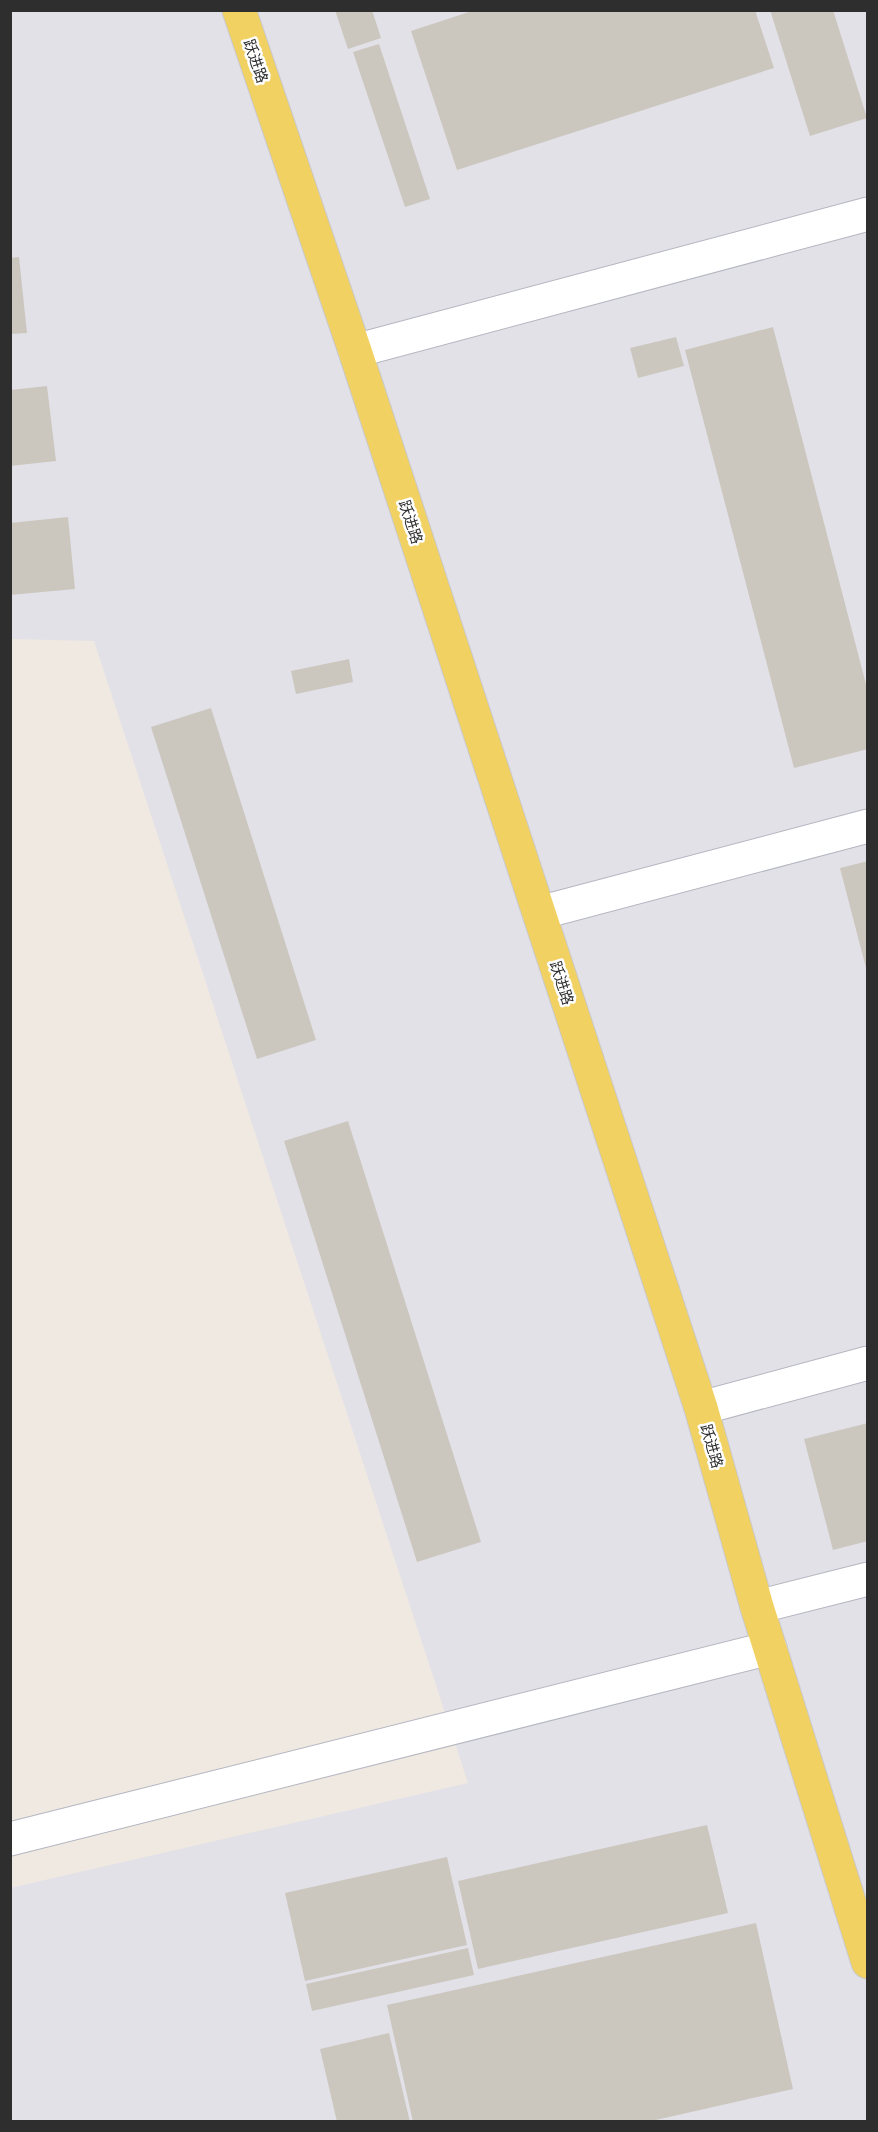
<svg xmlns="http://www.w3.org/2000/svg" width="878" height="2132" font-family="'Public Sans','Noto Sans SC',sans-serif">
  <rect width="100%" height="100%" fill="#efe9e1"/>
  <path fill="#e3e1e8" d="M 11,11 L 867,11 L 867,2121 L 11,2121 L 10,1888 L 468,1783 L 94,641 L 11,639 Z"/>
  <path fill="#cbc7bf" d="M 335,10 L 372,10 L 381,38 L 348,49 Z
    M 475,10 L 755,10 L 774,68 L 457,170 L 411,31 Z
    M 770,10 L 833,10 L 867,118 L 810,136 Z
    M 379,44 L 430,199 L 405,207 L 353,52 Z
    M 19,257 L 27,333 L 10,334 L 10,258 Z
    M 773,327 L 868,692 L 868,749 L 794,768 L 685,350 Z
    M 676,337 L 684,366 L 638,378 L 630,348 Z
    M 47,386 L 56,461 L 10,466 L 10,390 Z
    M 68,517 L 75,589 L 10,595 L 10,523 Z
    M 349,659 L 353,682 L 296,694 L 291,671 Z
    M 211,708 L 316,1040 L 257,1059 L 151,727 Z
    M 868,861 L 868,972 L 867,972 L 840,868 Z
    M 348,1121 L 481,1542 L 417,1562 L 284,1141 Z
    M 868,1423 L 868,1541 L 833,1550 L 804,1439 Z
    M 707,1825 L 728,1913 L 478,1969 L 458,1881 Z
    M 447,1857 L 467,1945 L 305,1981 L 285,1893 Z
    M 756,1923 L 793,2089 L 647,2122 L 413,2122 L 387,2005 Z
    M 468,1948 L 474,1975 L 312,2011 L 306,1984 Z
    M 389,2033 L 410,2122 L 337,2122 L 320,2049 Z"/>
  <g fill="none" stroke-linecap="round" stroke-linejoin="round">
    <defs>
      <path id="minor" d="M 355,351 L 868,214
        M 539,913 L 868,826
        M 701,1408 L 868,1363
        M 757,1607 L 868,1579
        M 10,1839 L 770,1648"/>
      <path id="major" d="M 239,10 L 355,351 L 701,1408 L 757,1607 L 868,1962"/>
    </defs>
    <use href="#minor" stroke="#b4b7c1" stroke-width="35"/>
    <use href="#major" stroke="#c9c9c9" stroke-width="35"/>
    <use href="#minor" stroke="#fff" stroke-width="33"/>
    <use href="#major" stroke="#f2d163" stroke-width="33"/>
  </g>
  <g text-anchor="middle" dominant-baseline="central" stroke-width="5" stroke-linejoin="round" paint-order="stroke">
    <g font-size="15" fill="#2e2e2e" stroke="#fff">
      <text transform="translate(256 61) rotate(71)">跃进路</text>
      <text transform="translate(411 522) rotate(72)">跃进路</text>
      <text transform="translate(562 983) rotate(72)">跃进路</text>
      <text transform="translate(712 1446) rotate(74)">跃进路</text>
    </g>
  </g>
  <rect width="878" height="2132" fill="none" stroke="#2e2e2e" stroke-width="24"/>
</svg>
